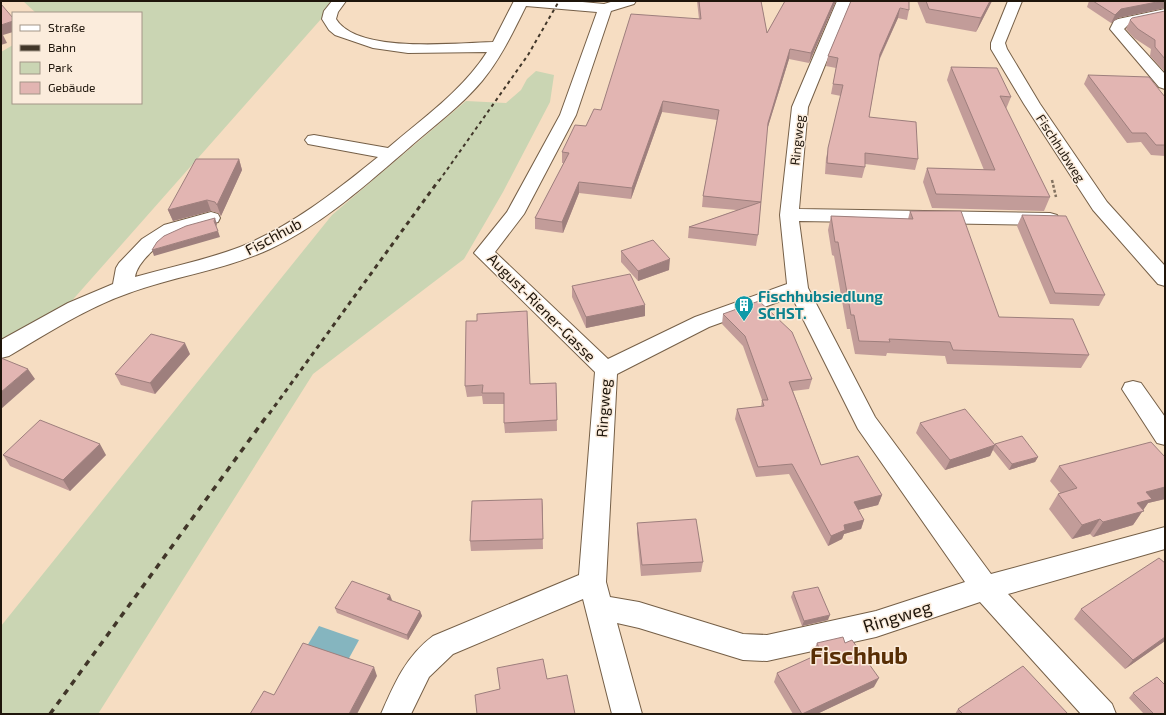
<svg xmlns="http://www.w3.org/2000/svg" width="1166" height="715" font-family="'Exo 2',sans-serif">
  <rect width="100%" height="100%" fill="#f6ddc2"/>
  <path fill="#cad5b3" d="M 23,1 L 337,1 L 69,304 L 1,339 L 1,52 L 13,45 L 13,103 L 141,103 L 141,13 L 36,13 Z
    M 536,71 L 554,75 L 550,102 L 503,192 L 464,259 L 313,374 L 98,714 L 1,714 L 1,626 L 332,215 L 466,101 L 506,103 L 521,90 L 527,79 Z"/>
  <path fill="#85b5bf" d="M 319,626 L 359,640 L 348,660 L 307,646 Z"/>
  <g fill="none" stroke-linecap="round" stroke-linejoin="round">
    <defs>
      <path id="minor" d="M 332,1 L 346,1 L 338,12 L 336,19 C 357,54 456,43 493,42 L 514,1 L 572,1 L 604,4 L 614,1 L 636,1 L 634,4 L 611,11 L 576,115 L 524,214 L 495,252 L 608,359 L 695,317 L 787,284 L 780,215 L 792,107 L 837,1 L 851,1 L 808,107 L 799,209 L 1050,213 L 1057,215 L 1059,219 L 1057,223 L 1050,225 L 799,221 L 808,288 L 875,417 L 991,574 L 1165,527 L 1165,549 L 1008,594 L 1112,704 L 1116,714 L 1081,714 L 980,602 L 876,637 L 767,661 L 743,660 L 639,628 L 617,623 L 642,714 L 612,714 L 583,599 L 453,654 L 429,677 L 411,714 L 381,714 C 394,684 406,656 433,636 L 579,575 L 595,372 L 474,253 L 507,212 L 560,115 L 597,12 L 526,6 C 513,32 501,58 482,81 C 461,106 435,125 411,146 C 367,184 323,224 270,249 C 225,270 175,276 129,293 C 86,308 48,333 9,356 L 1,358 L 1,340 L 68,303 L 113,284 L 116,268 L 119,263 L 142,239 L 164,225 L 211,212 L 218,214 L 220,218 L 218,222 C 205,226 190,228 178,233 C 163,240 137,261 135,277 C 170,267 206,260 240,247 C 292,226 336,191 378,157 L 308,144 L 305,140 L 308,136 L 314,135 L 388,148 C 423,118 462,91 487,52 L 408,53 L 373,48 L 335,35 L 329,30 L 322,19 L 324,11 ZM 792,297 L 858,429 L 965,582 L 876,611 L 767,635 L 743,634 L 639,602 L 610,597 L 606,582 L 617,374 L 709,327 Z
        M 1008,1 L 1022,1 L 1005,43 L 1007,49 L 1040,104 L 1107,202 L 1165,266 L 1165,286 L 1158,284 L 1093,210 L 1024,104 L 991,49 L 991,43 Z
        M 1165,9 L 1165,17 L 1128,25 L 1124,29 L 1165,74 L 1165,89 L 1159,87 L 1110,29 L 1114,21 L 1118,19 Z
        M 1133,381 L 1141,383 L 1165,417 L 1165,445 L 1157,443 L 1122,389 L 1125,383 Z"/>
    </defs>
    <use href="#minor" stroke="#755f47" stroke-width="2"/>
    <path stroke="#837260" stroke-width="2.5" stroke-dasharray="3 2" stroke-linecap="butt" d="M 1052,180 L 1056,197"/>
    <use href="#minor" fill="#fff" fill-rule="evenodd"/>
    <path stroke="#413629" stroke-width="2" stroke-dasharray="3.5 3.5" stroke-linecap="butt" d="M 439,181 L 528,55 L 559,1"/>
    <path stroke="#413629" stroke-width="3" stroke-dasharray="4.5 4.5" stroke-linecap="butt" d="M 269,414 L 439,180"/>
    <path stroke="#413629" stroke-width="3.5" stroke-dasharray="6 6" stroke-linecap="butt" d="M 50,714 L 269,413"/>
  </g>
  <path fill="#c29c99" d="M 697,1 L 761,1 L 767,33 L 785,1 L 836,1 L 809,63 L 789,59 L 767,130 L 758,235 L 756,246 L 688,238 L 689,227 L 737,210 L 702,207 L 703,196 L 717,120 L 662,112 L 631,199 L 579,193 L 563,233 L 535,229 L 535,218 L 564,163 L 562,163 L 562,152 L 601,110 L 699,19 Z
    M 851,1 L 909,10 L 907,20 L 898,18 L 879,61 L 869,117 L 918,159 L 915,170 L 865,164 L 865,167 L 862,178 L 825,174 L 826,158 L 841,96 L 831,94 L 836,68 L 826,66 L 828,56 Z
    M 917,1 L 992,1 L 976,32 L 926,23 Z
    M 1089,1 L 1165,1 L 1165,8 L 1118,18 L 1111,23 L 1087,7 Z
    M 1165,11 L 1165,72 L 1150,56 L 1151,49 L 1134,38 L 1126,29 L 1130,20 Z
    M 951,67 L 1011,97 L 1006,109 L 1050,197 L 1044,211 L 932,208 L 923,182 L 927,168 L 984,170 L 947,80 Z
    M 1088,75 L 1165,97 L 1165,156 L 1151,155 L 1141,142 L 1127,143 L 1084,84 Z
    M 239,159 L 242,170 L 221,216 L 218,213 L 211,211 L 173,221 L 168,210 Z
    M 910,211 L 999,317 L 1089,355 L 1081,368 L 947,364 L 945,356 L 887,353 L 886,356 L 855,354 L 850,329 L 847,329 L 834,256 L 832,255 L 828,230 L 831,216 L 908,219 Z
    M 1022,215 L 1105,295 L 1099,306 L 1050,304 L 1017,226 Z
    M 621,251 L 669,270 L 638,281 L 621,262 Z
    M 572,286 L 645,316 L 586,328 L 572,297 Z
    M 723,314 L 812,379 L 809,389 L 793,391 L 821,465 L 882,495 L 878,505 L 858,510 L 864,520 L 861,529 L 844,534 L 842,539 L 828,546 L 789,474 L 756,477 L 735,419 L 737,409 L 761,407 L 762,400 L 743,346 L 722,324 Z
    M 190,354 L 155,394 L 121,385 L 115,374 Z
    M 556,383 L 557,431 L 505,433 L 504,423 L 504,404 L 483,404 L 482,396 L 467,397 L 465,386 Z
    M 920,423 L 995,444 L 1038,457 L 1035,462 L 1009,470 L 993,450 L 990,456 L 945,470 L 916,433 Z
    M 3,455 L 106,455 L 70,491 L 10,466 Z
    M 1165,457 L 1165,499 L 1148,503 L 1133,525 L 1093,537 L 1090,534 L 1072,539 L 1049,509 L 1058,494 L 1060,493 L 1050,481 L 1059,466 Z
    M 542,499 L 543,549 L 471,551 L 470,541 Z
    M 637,523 L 703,562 L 701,572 L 641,576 L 637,533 Z
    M 1165,563 L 1165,641 L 1125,669 L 1074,619 L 1081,609 Z
    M 793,592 L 828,620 L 802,626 L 791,597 Z
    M 391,600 L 420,611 L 422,616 L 408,640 L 337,613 L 335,608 Z
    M 817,643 L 845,643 L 874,687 L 817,714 L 793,714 L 774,682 L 777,673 L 815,656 L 813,652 Z
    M 1133,693 L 1165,714 L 1144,714 L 1129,698 Z
    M 958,709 L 1068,714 L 955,714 Z"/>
  <path fill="#9e7f7d" d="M 834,1 L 836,1 L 809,63 L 811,53 Z
    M 990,1 L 992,1 L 976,32 L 981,18 Z
    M 1162,1 L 1165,1 L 1165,8 L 1118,18 L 1111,23 L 1115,15 L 1121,9 Z
    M 900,8 L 898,18 L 877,64 L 880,54 Z
    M 13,21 L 13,32 L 3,35 L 7,43 L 1,45 L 1,25 Z
    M 790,49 L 789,59 L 766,133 L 768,123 Z
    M 663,101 L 662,112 L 631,199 L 632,188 Z
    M 239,159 L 242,170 L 221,216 L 217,205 Z
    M 579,182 L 579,193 L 563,233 L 562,222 Z
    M 207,200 L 211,211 L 173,221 L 168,210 Z
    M 215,218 L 217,224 L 216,227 L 214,221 Z
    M 218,231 L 220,237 L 154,256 L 152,250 Z
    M 670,259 L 669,270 L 638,281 L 638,271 Z
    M 645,305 L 645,316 L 586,328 L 586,317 Z
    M 185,343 L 190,354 L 155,394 L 150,383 Z
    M 28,369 L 35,379 L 1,409 L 1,392 Z
    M 100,444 L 106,455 L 70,491 L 63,480 Z
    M 995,445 L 990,456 L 945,470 L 950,460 Z
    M 1038,457 L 1035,462 L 1009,470 L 1012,464 Z
    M 1165,487 L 1165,499 L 1148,503 L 1133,525 L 1093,537 L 1103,522 L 1137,503 L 1146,492 Z
    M 882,495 L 878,505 L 850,512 L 854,502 Z
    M 542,499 L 543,509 L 543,549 L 543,539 Z
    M 1100,519 L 1090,534 L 1072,539 L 1082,525 Z
    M 864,520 L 861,529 L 844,534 L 842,539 L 828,546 L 831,536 L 844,525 Z
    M 390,595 L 392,600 L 389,604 L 387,599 Z
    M 420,611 L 422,616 L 408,640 L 407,635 Z
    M 830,615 L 828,620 L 802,626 L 804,621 Z
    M 1165,637 L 1165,641 L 1125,669 L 1133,660 Z
    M 374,667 L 377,676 L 357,714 L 349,714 Z
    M 879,678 L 874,687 L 817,714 L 802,714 Z"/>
  <path fill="#e2b5b2" stroke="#9e7f7d" d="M 699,1 L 761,1 L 767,33 L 785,1 L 834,1 L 811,53 L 790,49 L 768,123 L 758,235 L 689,227 L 761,202 L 703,196 L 719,110 L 663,101 L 632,188 L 579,182 L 562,222 L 535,218 L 569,153 L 562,152 L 575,125 L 586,126 L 594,109 L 601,110 L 631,14 L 701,19 Z
    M 851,1 L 909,1 L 909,10 L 900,8 L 880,54 L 869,117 L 916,122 L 918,159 L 865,153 L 865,167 L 827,163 L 828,148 L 843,85 L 833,84 L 838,58 L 828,56 Z
    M 926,1 L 990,1 L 981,18 L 929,9 Z
    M 1093,1 L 1162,1 L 1121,9 L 1115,15 Z
    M 1,4 L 13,18 L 13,21 L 1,25 Z
    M 1165,11 L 1165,59 L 1155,47 L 1155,40 L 1138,29 L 1130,20 L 1132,18 Z
    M 951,67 L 997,68 L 1011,97 L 1000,96 L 1050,197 L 936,194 L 927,168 L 995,170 Z
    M 1088,75 L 1149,77 L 1165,97 L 1165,145 L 1156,145 L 1146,133 L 1132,133 Z
    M 196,159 L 239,159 L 217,205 L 215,202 L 207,200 L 168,210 Z
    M 910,211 L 961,211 L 999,317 L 1073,319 L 1089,355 L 953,350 L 950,342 L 889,339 L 890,342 L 859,341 L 854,315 L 851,315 L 838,242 L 835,242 L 831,216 L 913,219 Z
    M 1022,215 L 1066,216 L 1105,295 L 1055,293 Z
    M 215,218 L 214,221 L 218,231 L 152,250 L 157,242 L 164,236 L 186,226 Z
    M 653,240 L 670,259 L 638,271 L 621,251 Z
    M 630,274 L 645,305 L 586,317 L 572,286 Z
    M 759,301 L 792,332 L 812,379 L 789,382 L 821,465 L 858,456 L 882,495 L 854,502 L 864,520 L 844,525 L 845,530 L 831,536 L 792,464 L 758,467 L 737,409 L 764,406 L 762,400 L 768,400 L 745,336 L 723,314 Z
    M 527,311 L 530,384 L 556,383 L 557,420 L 504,423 L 504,393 L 482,393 L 483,385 L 465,386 L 466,321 L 477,321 L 477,314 Z
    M 151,334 L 185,343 L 150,383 L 115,374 Z
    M 1,358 L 28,369 L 1,392 Z
    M 965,409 L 995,445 L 950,460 L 920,423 Z
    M 40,420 L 100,444 L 63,480 L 3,455 Z
    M 1022,436 L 1038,457 L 1012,464 L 995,444 Z
    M 1151,442 L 1165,457 L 1165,487 L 1146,492 L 1152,499 L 1137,503 L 1144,511 L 1103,522 L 1100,519 L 1082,525 L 1058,494 L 1077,488 L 1059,466 Z
    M 542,499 L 543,539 L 470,541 L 472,501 Z
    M 696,519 L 703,562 L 642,565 L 637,523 Z
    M 1159,558 L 1165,563 L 1165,637 L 1133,660 L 1081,609 Z
    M 352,581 L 390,595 L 387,599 L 420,611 L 407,635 L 335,608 Z
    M 818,587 L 830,615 L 804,621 L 793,592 Z
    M 843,637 L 845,643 L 852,640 L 879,678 L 802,714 L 777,673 L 821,653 L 817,643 Z
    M 303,643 L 374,667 L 349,714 L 250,714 L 264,691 L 274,695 Z
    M 543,659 L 547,679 L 567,675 L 575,714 L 477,714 L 475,695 L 500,689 L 497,668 Z
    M 1023,666 L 1068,714 L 963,714 L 958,709 Z
    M 1157,677 L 1165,685 L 1165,714 L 1154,714 L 1133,693 Z"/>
  <defs>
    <symbol id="building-pin" viewBox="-11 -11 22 30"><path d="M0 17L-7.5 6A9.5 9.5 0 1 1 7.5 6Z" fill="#0f9aa8" stroke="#fbecdc"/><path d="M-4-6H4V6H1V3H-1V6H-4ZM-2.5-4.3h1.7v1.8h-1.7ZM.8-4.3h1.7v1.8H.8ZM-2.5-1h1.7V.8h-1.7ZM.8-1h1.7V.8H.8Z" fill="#fff"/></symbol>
  </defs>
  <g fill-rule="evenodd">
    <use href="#building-pin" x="733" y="294" width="22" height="30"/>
  </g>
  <g text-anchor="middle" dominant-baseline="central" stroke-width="3" stroke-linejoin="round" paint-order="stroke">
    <g font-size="13" fill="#1e150b" stroke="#fbecdc">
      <text transform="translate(797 140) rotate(-84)">Ringweg</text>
      <text transform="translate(1061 148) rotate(57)">Fischhubweg</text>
    </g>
    <g font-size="15" fill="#1e150b" stroke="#fbecdc">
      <text transform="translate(273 236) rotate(-28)">Fischhub</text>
      <text transform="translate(542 307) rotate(45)">August-Riener-Gasse</text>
      <text transform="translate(603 408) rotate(-86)">Ringweg</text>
    </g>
    <g font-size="15" font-weight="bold" fill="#0d838f" stroke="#fbecdc" text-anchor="start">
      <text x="758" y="296">Fischhubsiedlung<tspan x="758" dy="17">SCHST.</tspan></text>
    </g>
    <g font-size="18" fill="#1e150b" stroke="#fbecdc">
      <text transform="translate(897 616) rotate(-17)">Ringweg</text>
    </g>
    <g font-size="23" font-weight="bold" fill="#582e05" stroke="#fbecdc">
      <text x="859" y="655">Fischhub</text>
    </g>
  </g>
  <rect width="1166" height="715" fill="none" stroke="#1e150b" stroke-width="4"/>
  <rect x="12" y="12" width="130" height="92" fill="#fbecdc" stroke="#a39688"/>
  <rect x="20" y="25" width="20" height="6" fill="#ffffff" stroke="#a39688"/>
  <text x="48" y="32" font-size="12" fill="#1e150b">Straße</text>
  <rect x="20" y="45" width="20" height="6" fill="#413629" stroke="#a39688"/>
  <text x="48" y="52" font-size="12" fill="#1e150b">Bahn</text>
  <rect x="20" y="62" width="20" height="12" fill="#cad5b3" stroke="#a39688"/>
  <text x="48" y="72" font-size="12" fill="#1e150b">Park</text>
  <rect x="20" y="82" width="20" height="12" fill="#e2b5b2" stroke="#a39688"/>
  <text x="48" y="92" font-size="12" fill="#1e150b">Gebäude</text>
</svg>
